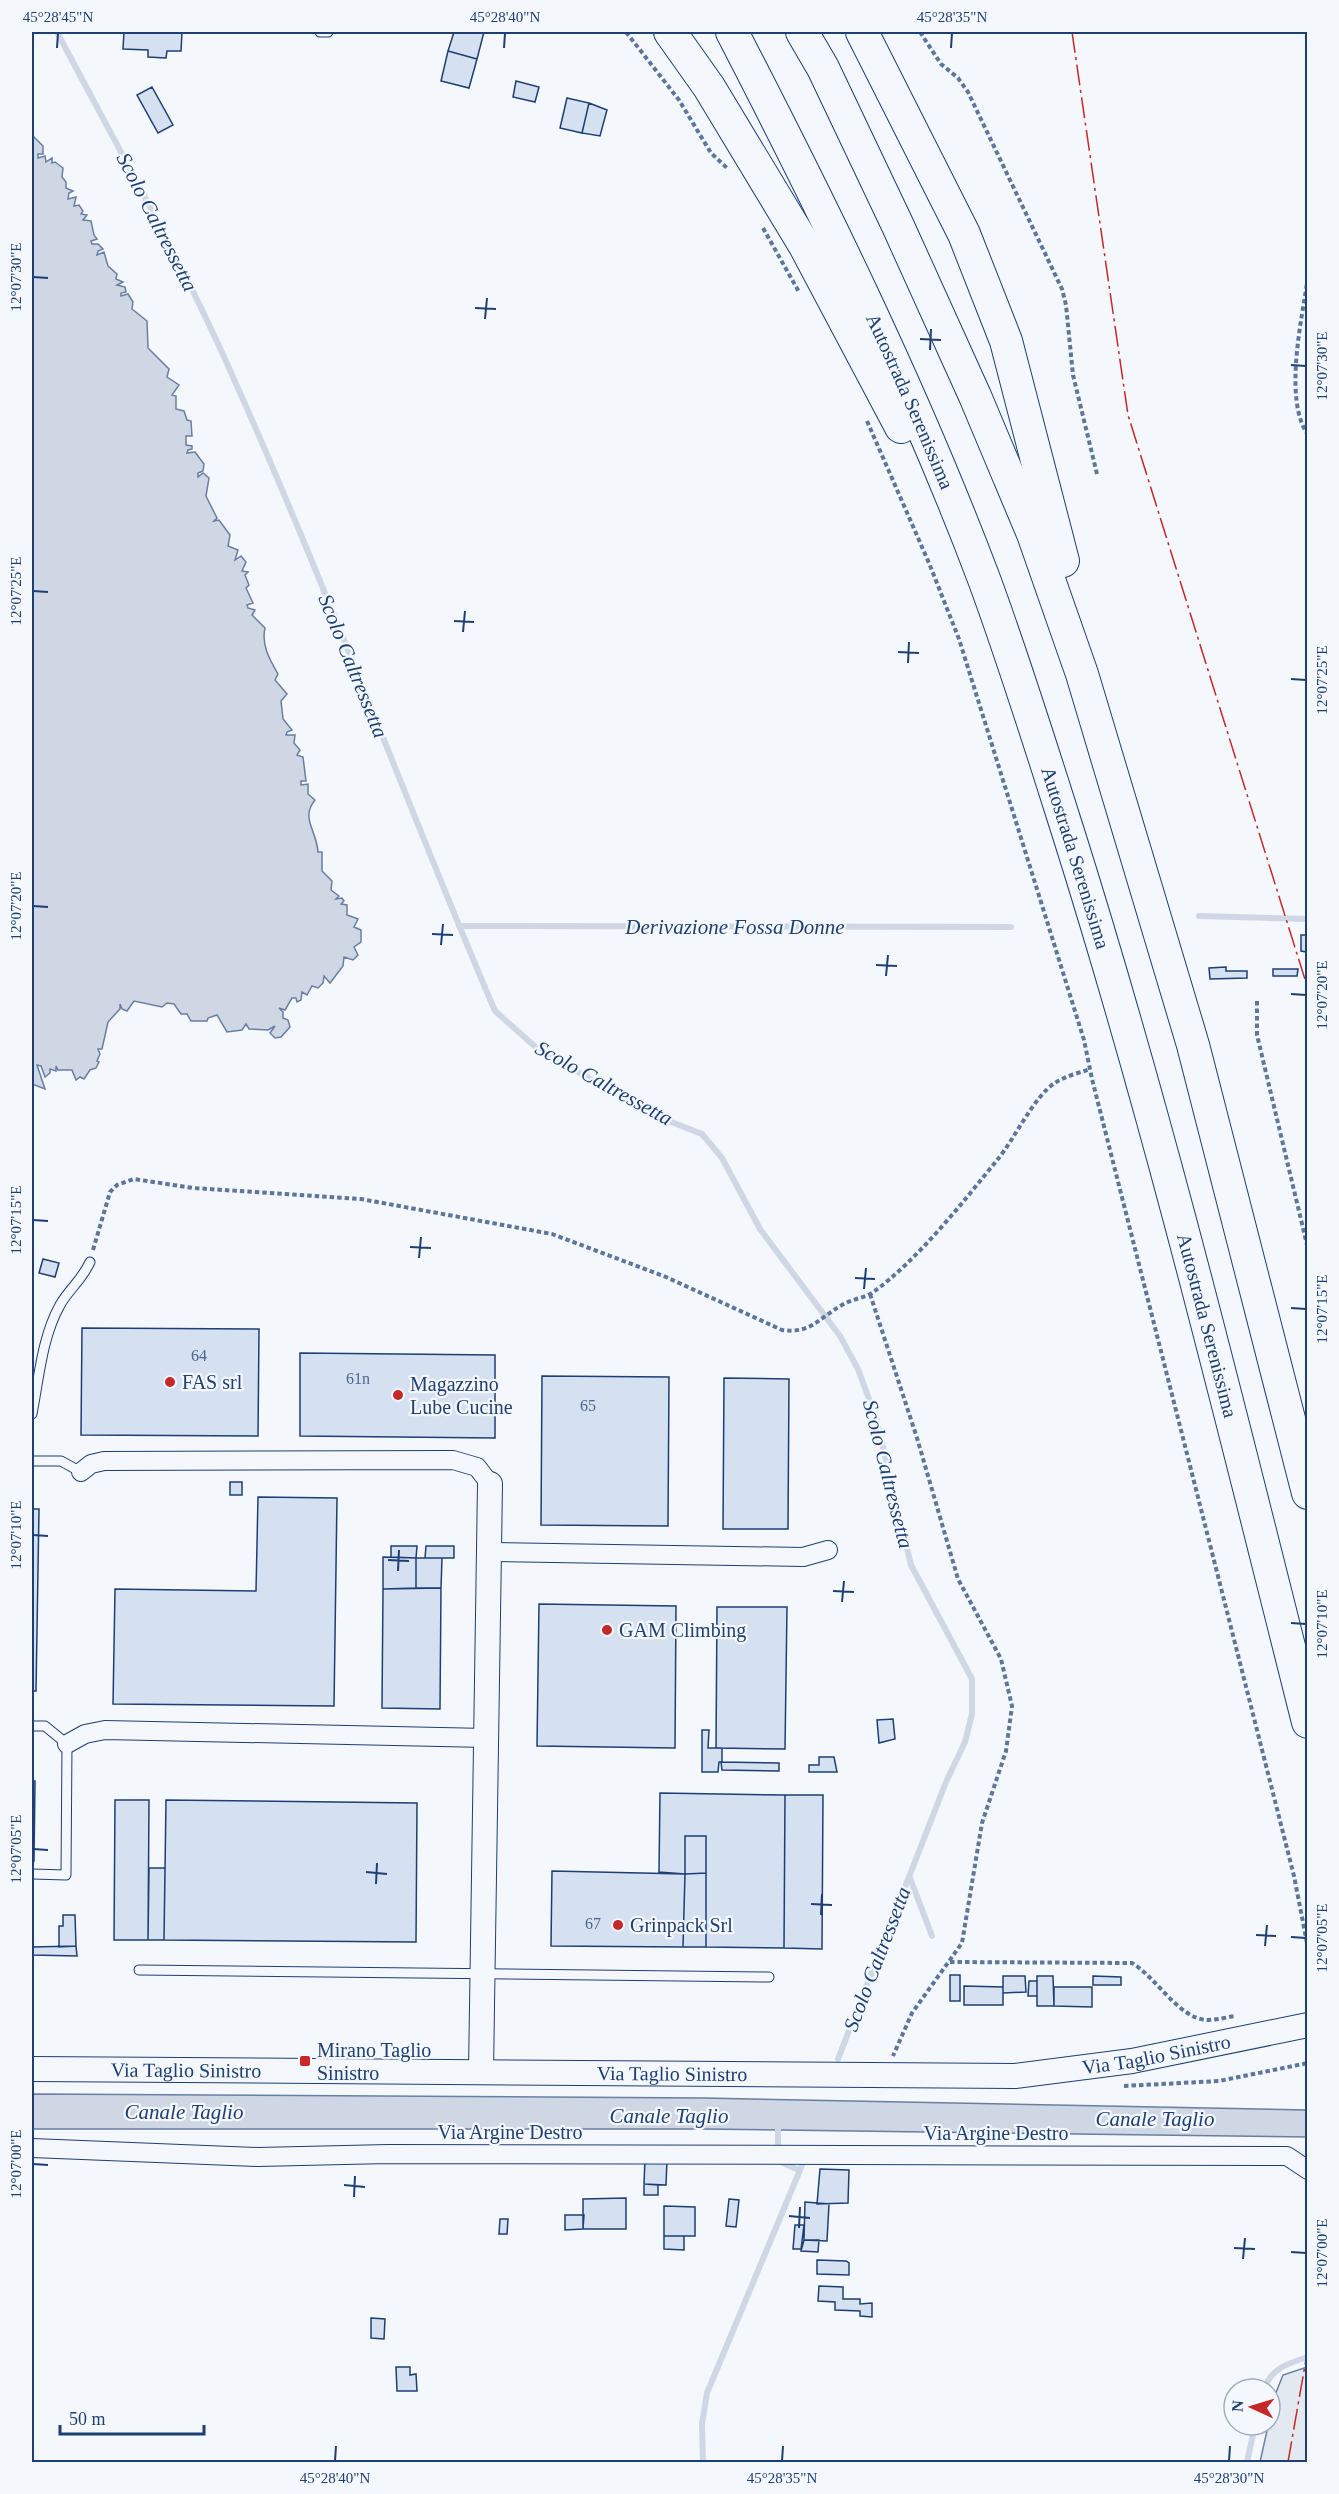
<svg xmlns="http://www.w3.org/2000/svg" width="1339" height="2494" font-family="Georgia,serif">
  <rect width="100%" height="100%" fill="#f4f7fb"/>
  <path fill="#e3e9f0" stroke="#687fa3" stroke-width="1.5" d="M 1307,2367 L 1307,2462 L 1260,2462 L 1275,2395 L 1283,2375 Z"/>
  <path fill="#cfd7e4" stroke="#687fa3" stroke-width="1.5" d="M 32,135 L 43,146 L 43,154 L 38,154 L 38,158 L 45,156 L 46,162 L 52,158 L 52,163 L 55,162 L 63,168 L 62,177 L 66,182 L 66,188 L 73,191 L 69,193 L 68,199 L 76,197 L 74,206 L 79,205 L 83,211 L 81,214 L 87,215 L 83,220 L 91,221 L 94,235 L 97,239 L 91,241 L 92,244 L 98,244 L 103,249 L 98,251 L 97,255 L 104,252 L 108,266 L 117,274 L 116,279 L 123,282 L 117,285 L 125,287 L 126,292 L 121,293 L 121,296 L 128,294 L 133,302 L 132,309 L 147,321 L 148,348 L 169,369 L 167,377 L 179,385 L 172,395 L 176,396 L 176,409 L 184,411 L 187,420 L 191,421 L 192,436 L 186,436 L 186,445 L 192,446 L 192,449 L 188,450 L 187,453 L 195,452 L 204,464 L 203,471 L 198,473 L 198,477 L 203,473 L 209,478 L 206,496 L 217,518 L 214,521 L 219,520 L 230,535 L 228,546 L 238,550 L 235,560 L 241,556 L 246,562 L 242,571 L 248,572 L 245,575 L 249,585 L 246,588 L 253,603 L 247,605 L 248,608 L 255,610 L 252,615 L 265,628 C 261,645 270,660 278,674 L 275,680 L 287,694 L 281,701 L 283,719 L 292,730 L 287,732 L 286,735 L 295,735 L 294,743 L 300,750 L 297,755 L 303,757 L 306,781 L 301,781 L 301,785 L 308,784 L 308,794 L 315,800 C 300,818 317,831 318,852 L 322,852 L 322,871 L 332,881 L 331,890 L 339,896 L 336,899 L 342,898 L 344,901 L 341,904 L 347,905 L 347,915 L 358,919 L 354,927 L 361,930 L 361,942 L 354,947 L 358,955 L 353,960 L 344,957 L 343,966 L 330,983 L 324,976 L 323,983 L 318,988 L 312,986 L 307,995 L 302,992 L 301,1000 L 297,1002 L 296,998 L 292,998 L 285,1010 L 279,1008 L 283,1012 L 283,1018 L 288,1020 L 290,1027 L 281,1037 L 275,1038 L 270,1033 L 275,1026 L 268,1030 L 249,1029 L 246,1024 L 242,1030 L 227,1032 L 217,1015 L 208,1018 L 207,1021 L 191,1021 L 187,1014 L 181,1014 L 174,1004 L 167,1003 L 162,1007 L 134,1001 L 127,1011 L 122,1009 L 120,1004 L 120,1009 L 108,1022 L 102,1049 L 98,1049 L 100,1054 L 97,1061 L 99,1062 L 96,1068 L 90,1070 L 84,1079 L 80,1077 L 76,1080 L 72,1070 L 58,1070 L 56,1066 L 56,1071 L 50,1069 L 50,1073 L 45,1077 L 41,1066 L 37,1065 L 45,1089 L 32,1084 Z
    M 32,2094 L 704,2098 L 1307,2110 L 1308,2137 L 703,2129 L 32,2129 Z"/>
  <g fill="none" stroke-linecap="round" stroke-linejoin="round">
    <path stroke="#cfd7e4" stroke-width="6" d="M 57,32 C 117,146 181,259 233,377 C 327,586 405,801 495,1011 L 540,1051 L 661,1118 L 702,1134 L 722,1158 L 760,1229 L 840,1336 L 858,1369 L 876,1418 L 911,1565 L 972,1679 L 972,1714 L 965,1742 L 946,1782 L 838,2059
      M 1199,916 L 1308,919
      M 459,926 L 1011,927
      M 910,1878 L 932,1936
      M 778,2143 L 778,2123
      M 778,2161 L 799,2170
      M 1264,2389 C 1271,2369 1288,2363 1308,2357
      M 703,2462 L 702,2424 L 707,2393 L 805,2158
      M 1247,2462 L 1255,2425"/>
  </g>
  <path fill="#d5e0f0" stroke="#1d3f73" stroke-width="1.5" d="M 124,32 L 182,32 L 181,51 L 167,51 L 166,58 L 148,57 L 148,50 L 123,49 Z
    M 454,32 L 484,32 L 477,59 L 448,51 Z
    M 448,51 L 477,59 L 469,88 L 441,81 Z
    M 516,81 L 539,87 L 535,102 L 513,97 Z
    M 152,87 L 173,125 L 158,133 L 137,95 Z
    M 567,98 L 589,103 L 582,133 L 560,128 Z
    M 589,103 L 607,110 L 600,136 L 582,133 Z
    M 1301,935 L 1307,935 L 1307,952 L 1301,951 Z
    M 1226,967 L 1226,971 L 1247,971 L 1247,978 L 1210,979 L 1209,968 Z
    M 1273,969 L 1298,969 L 1297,976 L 1273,976 Z
    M 43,1259 L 59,1263 L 55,1277 L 39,1273 Z
    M 82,1328 L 259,1329 L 258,1436 L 81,1435 Z
    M 300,1353 L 495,1355 L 495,1438 L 300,1436 Z
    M 542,1376 L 669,1377 L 668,1526 L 541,1525 Z
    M 724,1378 L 789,1379 L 788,1529 L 723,1529 Z
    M 230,1482 L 242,1482 L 242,1495 L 230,1495 Z
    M 258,1497 L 337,1498 L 334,1706 L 113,1704 L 115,1589 L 256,1591 Z
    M 32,1509 L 39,1509 L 36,1691 L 32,1691 Z
    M 391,1546 L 417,1546 L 416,1558 L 391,1557 Z
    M 426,1546 L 454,1546 L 454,1558 L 425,1558 Z
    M 383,1557 L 416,1558 L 416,1588 L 383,1589 Z
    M 416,1558 L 442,1558 L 441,1588 L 416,1588 Z
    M 441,1588 L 440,1709 L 382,1708 L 383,1589 Z
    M 539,1604 L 676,1606 L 675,1748 L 537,1746 Z
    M 717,1607 L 787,1607 L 785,1749 L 716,1748 Z
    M 893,1719 L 895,1739 L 879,1743 L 877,1720 Z
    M 702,1730 L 709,1730 L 708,1748 L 722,1748 L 722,1762 L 719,1762 L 718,1772 L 702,1772 Z
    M 819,1757 L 834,1757 L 837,1772 L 809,1772 L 809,1765 L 819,1765 Z
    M 721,1762 L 779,1763 L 779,1771 L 722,1770 Z
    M 32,1781 L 35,1781 L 34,1861 L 32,1861 Z
    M 660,1793 L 785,1795 L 784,1948 L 706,1947 L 706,1836 L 685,1836 L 685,1874 L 659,1872 Z
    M 785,1795 L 823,1795 L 822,1949 L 784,1948 Z
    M 115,1800 L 149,1800 L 148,1940 L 114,1940 Z
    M 166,1800 L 417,1803 L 416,1942 L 164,1940 Z
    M 685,1836 L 706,1836 L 706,1873 L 685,1874 Z
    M 149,1868 L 165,1868 L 164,1940 L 148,1940 Z
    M 552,1871 L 685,1874 L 683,1947 L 551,1946 Z
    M 706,1873 L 706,1947 L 683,1947 L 685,1874 Z
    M 63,1915 L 75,1915 L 76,1946 L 59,1947 L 59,1926 L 63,1926 Z
    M 76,1946 L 77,1956 L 32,1955 L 32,1947 Z
    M 950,1975 L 960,1975 L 960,2001 L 950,2001 Z
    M 1003,1976 L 1025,1976 L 1026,1992 L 1003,1993 Z
    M 1037,1976 L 1053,1976 L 1054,2006 L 1037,2006 Z
    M 1093,1976 L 1121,1977 L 1121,1985 L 1093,1985 Z
    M 1029,1981 L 1037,1981 L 1037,1996 L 1028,1996 Z
    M 964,1986 L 1003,1987 L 1003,2005 L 964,2005 Z
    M 1054,1987 L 1092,1987 L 1092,2007 L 1054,2006 Z
    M 645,2159 L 667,2160 L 666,2185 L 644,2184 Z
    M 820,2169 L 849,2170 L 848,2203 L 817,2204 Z
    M 644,2184 L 658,2185 L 658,2195 L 644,2195 Z
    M 626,2198 L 626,2229 L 583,2229 L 583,2199 Z
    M 729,2199 L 739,2200 L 736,2227 L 726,2226 Z
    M 805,2202 L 829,2204 L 827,2241 L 804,2240 Z
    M 664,2206 L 695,2207 L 695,2236 L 664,2236 Z
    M 565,2215 L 584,2215 L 583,2229 L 565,2230 Z
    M 500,2219 L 508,2219 L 507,2234 L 499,2234 Z
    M 795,2225 L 804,2225 L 801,2249 L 793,2249 Z
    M 664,2236 L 684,2236 L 684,2250 L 664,2249 Z
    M 804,2240 L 819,2240 L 818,2252 L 801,2251 Z
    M 817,2260 L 846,2261 L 849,2263 L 849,2275 L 817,2274 Z
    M 819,2286 L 843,2287 L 843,2299 L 860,2299 L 860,2304 L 872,2303 L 872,2317 L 860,2316 L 860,2311 L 835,2310 L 835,2302 L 818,2301 Z
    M 371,2318 L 385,2319 L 384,2339 L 371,2338 Z
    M 396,2367 L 410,2367 L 410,2375 L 416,2374 L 417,2391 L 397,2391 Z"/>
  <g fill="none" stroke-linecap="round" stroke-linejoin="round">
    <defs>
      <path id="lane" d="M 320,32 L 328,32
        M 32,1414 C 39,1378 42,1337 60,1305 C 69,1289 82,1280 90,1262
        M 32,1461 L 61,1461 L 81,1472
        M 32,1726 L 45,1726 L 67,1744 L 66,1875 L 32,1874
        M 139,1970 L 769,1977"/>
      <path id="street" d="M 81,1472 L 91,1464 L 104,1461 L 453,1460 L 477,1467 L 490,1484
        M 490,1552 L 803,1557 L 828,1550
        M 67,1744 L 85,1734 L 105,1730 L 487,1738
        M 32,2148 L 258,2157 L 388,2154 L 1287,2156 L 1308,2170"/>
      <g id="secondary">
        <path id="s1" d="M 32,2069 L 1015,2076 L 1132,2061 L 1308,2025"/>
        <path d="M 481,2072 L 490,1484"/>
      </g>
      <g id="highway">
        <path d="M 670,32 L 709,87 L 805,246 L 901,427"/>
        <path id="s2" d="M 732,32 C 824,210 913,391 984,579 C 1015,663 1042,750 1069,835 C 1161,1127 1233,1425 1308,1722"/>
        <path d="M 802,32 L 823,68 L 898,226 L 975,396 L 1033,534 L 1082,674 L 1193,1045 L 1308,1493"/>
        <path d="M 862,32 L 964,234 L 1006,341 L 1063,561"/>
      </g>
    </defs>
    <use href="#lane" stroke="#1d3f73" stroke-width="11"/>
    <use href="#street" stroke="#1d3f73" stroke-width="20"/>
    <use href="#secondary" stroke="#1d3f73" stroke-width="26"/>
    <use href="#highway" stroke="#1d3f73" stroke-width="34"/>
    <path stroke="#5e769c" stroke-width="4" stroke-dasharray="4.5 3" stroke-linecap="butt" d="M 626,32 L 679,100 L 711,153 L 727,168
      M 920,32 L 941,64 L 958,78 L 968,92 L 1062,289 L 1066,305 L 1073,375 L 1097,474
      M 763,228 L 799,292
      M 1308,277 C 1302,319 1283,399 1308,435
      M 867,421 L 929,563 L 959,639 L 1084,1040 L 1092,1079 L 1294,1876 L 1308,1948
      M 1257,1001 L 1257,1035 L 1308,1249
      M 93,1250 L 110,1192 L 117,1185 L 134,1179 L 193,1188 L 361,1199 L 552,1234 L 666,1277 L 782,1330 C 811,1334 819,1318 842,1305 C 852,1299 864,1298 872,1293 C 917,1261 963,1202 998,1159 C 1015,1138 1035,1095 1055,1083 C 1065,1076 1079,1073 1090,1069
      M 870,1294 L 917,1438 L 958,1579 L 1001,1659 L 1012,1706 L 1006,1751 L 982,1823 L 962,1943 L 912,2013 L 893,2056
      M 950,1962 L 1132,1963 C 1156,1977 1179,2019 1207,2020 C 1217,2020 1227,2017 1236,2016
      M 1124,2086 L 1219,2081 L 1308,2063
      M 1307,2462 L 1308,2461"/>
    <use href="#lane" stroke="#f4f7fb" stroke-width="9"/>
    <use href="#street" stroke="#f4f7fb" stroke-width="18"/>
    <use href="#secondary" stroke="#f4f7fb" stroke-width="24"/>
    <use href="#highway" stroke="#f4f7fb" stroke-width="32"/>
    <path stroke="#c62828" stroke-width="1.5" stroke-dasharray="21 4.5 3 4.5" stroke-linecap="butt" d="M 1072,32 L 1128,415 L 1308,989
      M 1288,2462 L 1308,2348"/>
  </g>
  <path fill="none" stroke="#1d3f73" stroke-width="2" d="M 57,48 L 58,33M 504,48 L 505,33M 951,48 L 952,33M 33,277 L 48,278M 475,308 L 496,309M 485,319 L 487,298M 920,339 L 941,340M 930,350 L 931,329M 1291,365 L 1306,366M 33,591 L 48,592M 454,621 L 474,622M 463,632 L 465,611M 898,652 L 919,653M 908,663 L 909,642M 1291,679 L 1306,680M 33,906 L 48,907M 432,934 L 453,935M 441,945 L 443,924M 876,965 L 897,966M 886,976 L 888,955M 1291,994 L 1306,995M 33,1220 L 48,1221M 410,1247 L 431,1248M 419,1258 L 421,1237M 855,1278 L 875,1279M 864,1289 L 866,1268M 1291,1308 L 1306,1309M 33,1535 L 48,1536M 388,1560 L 409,1561M 398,1571 L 399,1550M 833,1591 L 854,1592M 842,1602 L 844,1581M 1291,1623 L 1306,1624M 33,1849 L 48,1850M 366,1872 L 387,1874M 376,1884 L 377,1863M 811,1904 L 832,1905M 821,1915 L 822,1894M 1256,1935 L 1276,1936M 1291,1937 L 1306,1938M 1265,1946 L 1267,1925M 33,2164 L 48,2165M 344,2185 L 365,2187M 354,2197 L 355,2176M 789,2216 L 810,2218M 799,2228 L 800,2207M 1234,2248 L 1255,2249M 1291,2252 L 1306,2253M 1243,2259 L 1245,2238M 335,2461 L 336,2446M 782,2461 L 783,2446M 1229,2461 L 1230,2446"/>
  <g fill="#c62828" stroke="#f4f7fb" stroke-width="2">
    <circle cx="170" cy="1382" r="6"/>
    <circle cx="398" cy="1395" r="6"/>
    <circle cx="607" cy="1630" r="6"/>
    <circle cx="618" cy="1925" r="6"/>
    <rect x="299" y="2055" width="12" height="12" rx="3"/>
  </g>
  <g text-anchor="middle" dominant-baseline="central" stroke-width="4.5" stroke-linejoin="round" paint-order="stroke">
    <g font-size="16" fill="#4b6792">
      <text x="199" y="1355">64</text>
      <text x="358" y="1378">61n</text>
      <text x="588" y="1405">65</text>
      <text x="593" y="1923">67</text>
    </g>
    <g font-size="20" fill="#1d3f73" stroke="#f4f7fb">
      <text stroke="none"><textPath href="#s2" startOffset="410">Autostrada Serenissima</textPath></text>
      <text stroke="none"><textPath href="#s2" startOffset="896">Autostrada Serenissima</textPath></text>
      <text stroke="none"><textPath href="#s2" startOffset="1382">Autostrada Serenissima</textPath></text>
      <text stroke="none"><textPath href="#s1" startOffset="1126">Via Taglio Sinistro</textPath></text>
      <text stroke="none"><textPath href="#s1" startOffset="154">Via Taglio Sinistro</textPath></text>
      <text stroke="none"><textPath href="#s1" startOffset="640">Via Taglio Sinistro</textPath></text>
      <text x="510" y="2132">Via Argine Destro</text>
      <text x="996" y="2133">Via Argine Destro</text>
    </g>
    <g font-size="20" fill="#1d3f73" stroke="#f4f7fb" text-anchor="start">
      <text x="182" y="1382">FAS srl</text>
      <text x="410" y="1384">Magazzino<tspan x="410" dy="23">Lube Cucine</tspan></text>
      <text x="619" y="1630">GAM Climbing</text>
      <text x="630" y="1925">Grinpack Srl</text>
      <text x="317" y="2050">Mirano Taglio<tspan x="317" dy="23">Sinistro</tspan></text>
    </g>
    <g font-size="21" font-style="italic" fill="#1d3f73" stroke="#f4f7fb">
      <text transform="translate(157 222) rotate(63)">Scolo Caltressetta</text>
      <text transform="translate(353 666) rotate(68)">Scolo Caltressetta</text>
      <text x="735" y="927">Derivazione Fossa Donne</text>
      <text transform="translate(604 1083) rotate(29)">Scolo Caltressetta</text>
      <text transform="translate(888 1474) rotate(76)">Scolo Caltressetta</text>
      <text transform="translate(877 1959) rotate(-69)">Scolo Caltressetta</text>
      <text x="184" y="2112">Canale Taglio</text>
      <text x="669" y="2116">Canale Taglio</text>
      <text x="1155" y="2119">Canale Taglio</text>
    </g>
  </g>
  <rect width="1339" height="2494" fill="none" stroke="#f4f7fb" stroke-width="66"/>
  <g transform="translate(1252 2407) rotate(274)"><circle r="28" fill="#f4f7fb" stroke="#9eadc5" stroke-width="1.5"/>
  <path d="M0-4.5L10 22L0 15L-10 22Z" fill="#c62828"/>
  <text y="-9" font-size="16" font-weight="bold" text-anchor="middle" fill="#1d3f73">N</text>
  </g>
  <path d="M60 2425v9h144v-9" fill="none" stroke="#1d3f73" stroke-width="3"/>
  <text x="69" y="2425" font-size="18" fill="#1d3f73" stroke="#f4f7fb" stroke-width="4.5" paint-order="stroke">50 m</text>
  <rect x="33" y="33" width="1273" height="2428" fill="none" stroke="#1d3f73" stroke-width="2"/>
  <g font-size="15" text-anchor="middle" fill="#1d3f73">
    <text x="58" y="22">45°28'45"N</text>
    <text x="505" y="22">45°28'40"N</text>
    <text x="952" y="22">45°28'35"N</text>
    <text transform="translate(16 277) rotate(-90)" y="5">12°07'30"E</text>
    <text transform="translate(1322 366) rotate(-90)" y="5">12°07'30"E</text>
    <text transform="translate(16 591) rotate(-90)" y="5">12°07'25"E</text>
    <text transform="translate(1322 680) rotate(-90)" y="5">12°07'25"E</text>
    <text transform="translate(16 906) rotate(-90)" y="5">12°07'20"E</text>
    <text transform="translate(1322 995) rotate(-90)" y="5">12°07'20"E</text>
    <text transform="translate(16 1220) rotate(-90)" y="5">12°07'15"E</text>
    <text transform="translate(1322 1309) rotate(-90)" y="5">12°07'15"E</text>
    <text transform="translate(16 1535) rotate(-90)" y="5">12°07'10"E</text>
    <text transform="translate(1322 1624) rotate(-90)" y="5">12°07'10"E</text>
    <text transform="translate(16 1849) rotate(-90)" y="5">12°07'05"E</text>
    <text transform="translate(1322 1938) rotate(-90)" y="5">12°07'05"E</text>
    <text transform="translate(16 2164) rotate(-90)" y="5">12°07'00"E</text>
    <text transform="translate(1322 2253) rotate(-90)" y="5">12°07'00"E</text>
    <text x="335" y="2483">45°28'40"N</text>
    <text x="782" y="2483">45°28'35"N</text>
    <text x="1229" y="2483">45°28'30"N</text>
  </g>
</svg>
